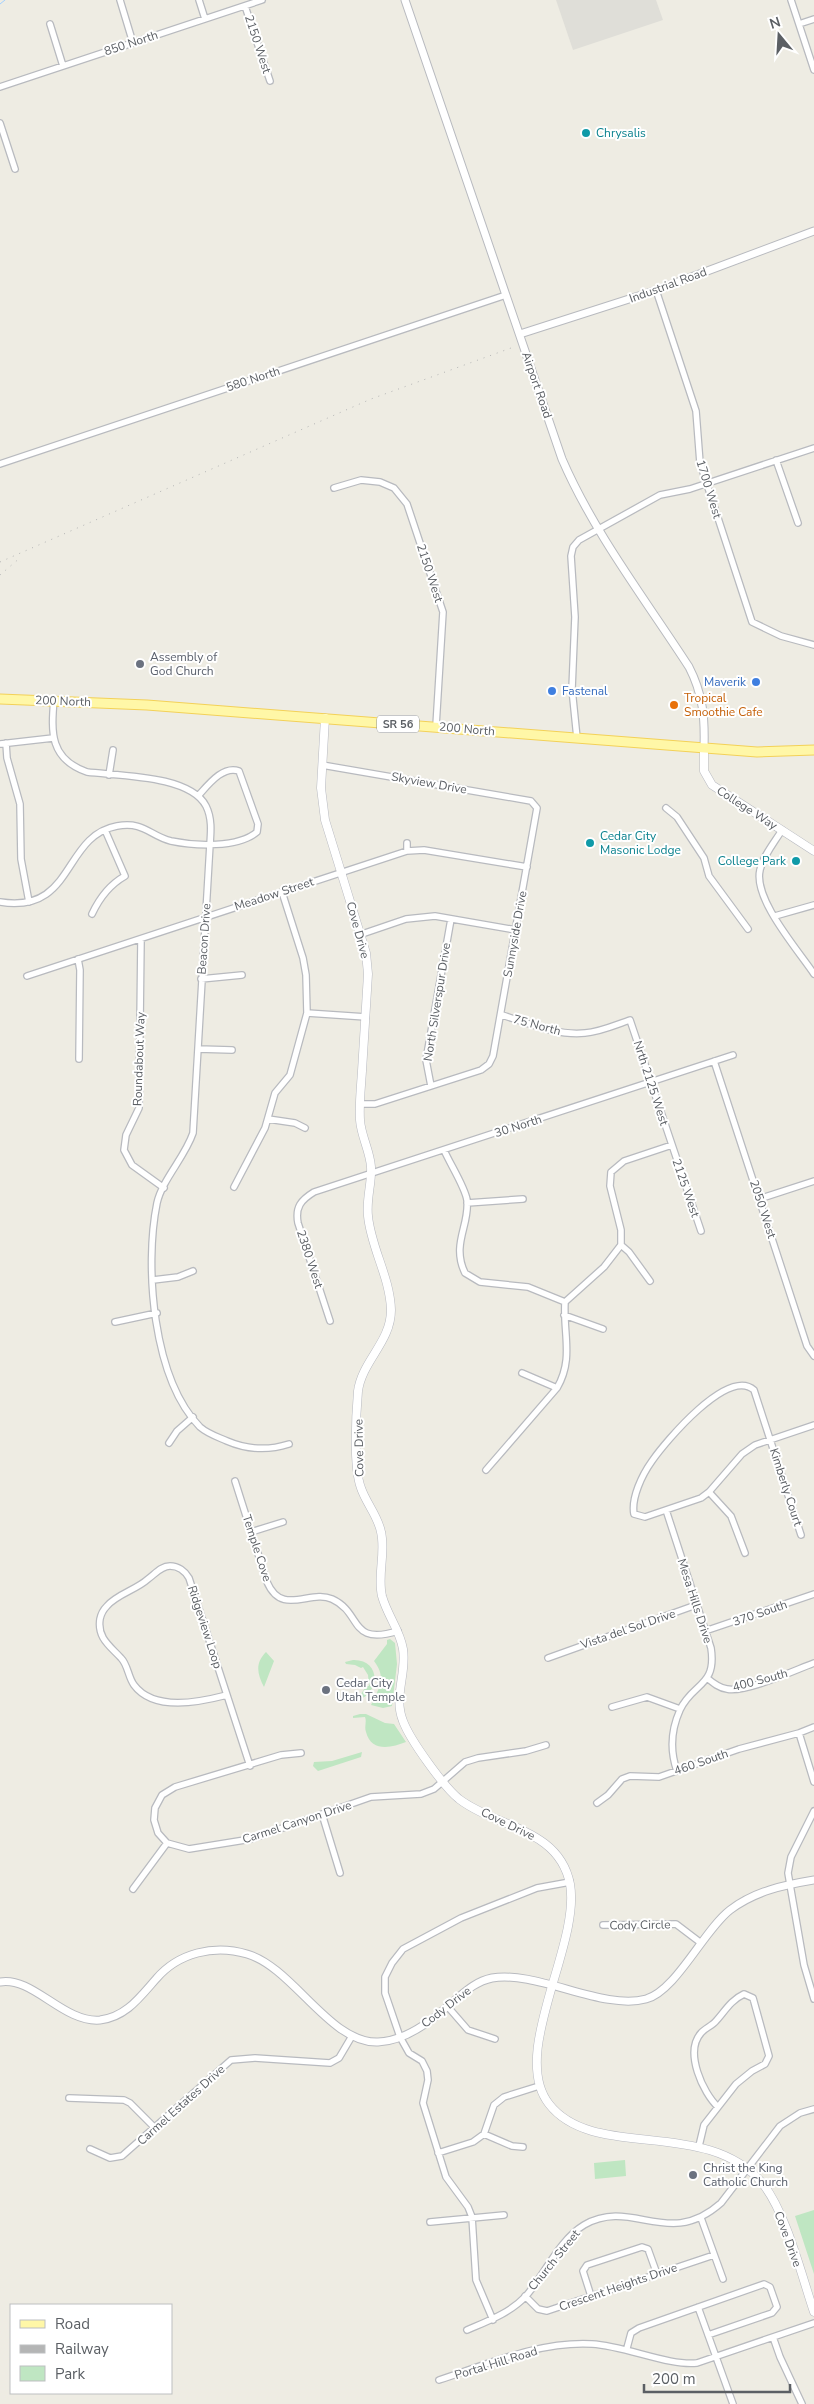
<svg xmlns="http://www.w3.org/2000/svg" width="814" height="2404" font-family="'Nunito Sans',sans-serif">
  <rect width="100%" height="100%" fill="#eeece3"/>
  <path fill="#dfded8" d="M 556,0 L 656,0 L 663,20 L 573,50 Z"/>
  <path fill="#bfe6c2" d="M 390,1639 L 395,1643 L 397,1664 L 392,1706 L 383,1708 L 371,1705 C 379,1688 387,1678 374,1661 L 387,1644 L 387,1640 Z
    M 266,1652 L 274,1661 L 264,1687 C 257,1674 255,1663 266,1652 Z
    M 353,1660 C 380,1659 382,1692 357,1701 L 366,1686 L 369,1686 L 368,1675 L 363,1667 L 361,1668 L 355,1665 L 346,1664 L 345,1662 Z
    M 360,1714 L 366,1714 L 385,1723 L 394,1724 L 406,1742 C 391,1748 371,1752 366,1732 C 364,1726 367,1722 365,1717 L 353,1718 L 353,1716 Z
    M 362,1752 L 361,1757 L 318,1771 L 313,1766 L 314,1762 L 332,1761 Z
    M 625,2160 L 626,2176 L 595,2179 L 594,2163 Z
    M 814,2210 L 814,2274 L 795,2216 Z"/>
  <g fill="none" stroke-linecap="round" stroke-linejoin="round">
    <path stroke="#a2d0ff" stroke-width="1" d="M 0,4 L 5,0"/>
    <defs>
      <path id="minor" d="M 120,0 L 133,43
        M 199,0 L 205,19
        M 791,0 L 814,70
        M 245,6 L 270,81
        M 50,24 L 63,66
        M 799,24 L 814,19
        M 0,87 L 262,0
        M 0,123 L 15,169
        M 656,290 L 696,411 L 700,463 L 752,622 L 781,636 L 814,645
        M 776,460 L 798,523
        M 0,464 L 506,295
        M 334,488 L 361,480 L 380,482 L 394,488 L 407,504 L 443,612 L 436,726
        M 54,699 C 51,733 50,759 87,772 C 119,776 190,775 206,806 C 212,818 211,831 210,844 L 193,1133 C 185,1157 162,1180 157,1203 C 144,1267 153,1379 200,1427 C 208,1434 218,1437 227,1441 C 248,1450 267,1451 289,1444
        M 577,738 L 572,689 L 575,617 L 571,556 L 573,547 L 579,540 L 660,495 L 690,489 L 814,448
        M 6,743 L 7,758 L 20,804 L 21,859 L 29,902
        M 0,744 L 53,738
        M 322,765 L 531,801 L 537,808 L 493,1056 L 489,1064 L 481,1070 L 375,1104 L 360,1104
        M 109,775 L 113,750
        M 666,808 L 677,817 L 704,858 L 709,876 L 748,929
        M 782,830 C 774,843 763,856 760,870 C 753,899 798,950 814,974
        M 407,843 L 407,851
        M 0,902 C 75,914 62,836 117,826 C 144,821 150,836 171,841 C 195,846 238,848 257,832 L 258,824 L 239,771 C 223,765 208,785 198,796
        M 92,914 C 99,899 109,885 125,876 L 105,830
        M 775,916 L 814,905
        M 362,934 L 406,919 L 435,916 L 516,930
        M 141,939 L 139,1108 L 126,1135 L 124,1150 L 132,1165 L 164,1188
        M 78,959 L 80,970 L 79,1059
        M 27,976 L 407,851 L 424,850 L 527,867
        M 201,979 L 242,975
        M 307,1013 L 366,1017
        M 502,1015 C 528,1023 557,1036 585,1033 C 600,1032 615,1025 630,1020 L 701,1231
        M 198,1049 L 232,1050
        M 714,1061 L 807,1346 L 814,1356
        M 431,1086 L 426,1060 L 451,919
        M 268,1119 L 295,1123 L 305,1128
        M 444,1150 C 450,1164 465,1187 467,1200 C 470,1225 451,1244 465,1273 L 480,1282 L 528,1287 L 565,1302
        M 234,1187 L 265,1128 L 275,1093 L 290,1075 L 307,1013 L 306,975 L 303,958 L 282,892
        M 759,1199 L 814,1181
        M 467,1203 L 523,1199
        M 621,1245 L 629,1252 L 650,1281
        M 153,1280 L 178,1277 L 193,1271
        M 564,1315 L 603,1329
        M 330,1321 L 298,1223 C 295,1207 301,1200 314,1192 L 733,1055
        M 115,1322 L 157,1313
        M 522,1373 L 557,1388
        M 169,1443 L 177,1431 L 193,1417
        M 486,1470 L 557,1388 C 574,1359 563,1334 565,1302 L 604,1267 L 621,1245 L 621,1230 L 610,1186 L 611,1172 L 624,1161 L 672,1145
        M 235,1481 L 267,1582 C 282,1617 310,1589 332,1599 C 363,1613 348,1646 398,1631
        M 709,1492 L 731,1516 L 745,1553
        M 666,1510 L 711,1648 C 717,1687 692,1683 680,1710 C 671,1730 670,1751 677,1771
        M 251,1532 L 283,1522
        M 801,1535 L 754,1390 C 728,1367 666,1441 652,1461 C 642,1475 631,1498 634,1514 L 645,1517 L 701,1498 L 709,1492 L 742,1454 L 755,1445 L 814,1425
        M 705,1631 L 814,1594
        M 548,1658 L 696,1605
        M 707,1678 C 713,1683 719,1688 727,1689 C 746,1693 795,1670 814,1663
        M 227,1695 C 200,1702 154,1712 134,1685 C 128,1677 128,1665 121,1658 C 110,1646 97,1638 100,1619 C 101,1614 103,1610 107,1606 C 117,1594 136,1590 148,1579 C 155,1574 161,1566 170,1566 C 178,1566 185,1571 189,1578 L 250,1766
        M 612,1707 L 647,1697 L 680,1709
        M 799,1733 L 814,1782
        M 301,1753 L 281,1755 L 175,1787 L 162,1795 L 155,1808 L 154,1820 L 158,1833 L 167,1843 L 189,1849 L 251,1839 L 371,1797 L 421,1794 L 434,1789 L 465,1762 L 478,1758 L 526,1751 L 546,1745
        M 597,1803 L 608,1795 L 622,1779 L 630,1776 L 659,1777 L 739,1749 L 799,1733 L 814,1727
        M 814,1811 L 791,1857 L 788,1873 L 804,1965 L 814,1999
        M 322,1814 L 340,1873
        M 133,1889 L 167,1843
        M 603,1925 L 676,1924 L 701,1943
        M 448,2007 L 468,2030 L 495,2039
        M 69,2098 L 124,2100 L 130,2103 L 155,2128
        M 484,2134 L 512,2146 L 523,2147
        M 699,2146 L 704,2125 L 736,2084 L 752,2071 L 765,2064 L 769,2056 L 753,1998 L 744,1994 C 731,2000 725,2011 716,2021 C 712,2026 705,2028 701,2033 C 684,2052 703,2093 718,2107
        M 90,2149 L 110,2158 L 122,2156 L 231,2060 L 255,2058 L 330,2063 L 339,2058 L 352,2036
        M 438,2153 L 473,2142 L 484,2134 L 494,2105 L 504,2097 L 539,2086
        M 701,2218 L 723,2279
        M 430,2222 L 504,2215
        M 525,2296 L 538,2309 L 547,2311 L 714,2255
        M 591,2296 L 583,2271 L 587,2265 L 642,2247 L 648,2249 L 657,2274
        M 698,2307 L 733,2404
        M 493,2320 L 476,2280 L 472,2217 L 468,2207 L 446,2177 L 423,2103 L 428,2080 L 427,2071 L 422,2061 L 409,2053 L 400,2037 L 385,1993 L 385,1977 L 392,1963 L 403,1949 L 461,1918 L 537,1888 L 570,1882
        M 467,2330 C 488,2321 510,2313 526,2296 C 545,2274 559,2240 584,2225 C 633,2197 668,2250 721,2203 L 780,2126 L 800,2113 L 814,2109
        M 773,2337 L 780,2357 L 802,2404
        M 627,2348 L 631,2333 L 639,2328 L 764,2284 L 770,2287 L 777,2307 L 772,2313 L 708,2335
        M 439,2380 C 488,2364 540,2341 592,2344 C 626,2346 668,2366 697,2363 L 814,2323"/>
      <path id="tertiary" d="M 405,0 L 562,459 C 594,533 645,599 689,667 C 703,694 705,718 704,748
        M 520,334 L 654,291 L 814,231
        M 0,1982 C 33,1976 63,2023 100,2020 C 126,2017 140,1997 156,1979 C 178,1953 214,1944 247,1954 C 293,1967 330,2044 378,2042 C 404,2041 429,2023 448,2006 C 462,1995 473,1982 492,1978 C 537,1970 603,2011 646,1999 C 676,1991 704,1930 730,1910 C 755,1891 784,1885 814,1880"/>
      <path id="secondary" d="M 325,718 L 321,788 L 325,820 L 366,953 L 368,974 C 366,1007 364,1039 362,1071 C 361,1087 359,1104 360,1120 C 361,1136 370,1151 371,1167 C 372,1183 366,1199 368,1216 C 371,1248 390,1277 391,1310 C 391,1342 362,1361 358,1391 C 356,1414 353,1467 361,1488 C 366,1503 378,1516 381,1532 C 386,1553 377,1575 382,1596 C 387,1615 400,1630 403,1649 C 407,1674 393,1696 403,1721 C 410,1740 444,1787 459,1799 C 497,1828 559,1828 570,1884 C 581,1945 509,2053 549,2104 C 594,2162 707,2116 763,2184 C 787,2215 801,2274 814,2312
        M 704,748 L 704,771 L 712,785 L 814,851"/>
      <path id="primary" d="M 0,699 L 147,705 L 757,752 L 814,750"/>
    </defs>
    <use href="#minor" stroke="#b8babf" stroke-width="8"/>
    <use href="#tertiary" stroke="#b8babf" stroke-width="9"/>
    <use href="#secondary" stroke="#b7b9c0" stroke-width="9"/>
    <use href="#primary" stroke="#f3d158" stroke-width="11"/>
    <use href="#minor" stroke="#fff" stroke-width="5.5"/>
    <use href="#tertiary" stroke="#fff" stroke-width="7"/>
    <use href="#secondary" stroke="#fff" stroke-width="8"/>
    <use href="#primary" stroke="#fff7a7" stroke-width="9"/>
    <path stroke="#b4b5b5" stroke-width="1" stroke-dasharray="1 6" stroke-linecap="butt" d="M 0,562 L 371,399 L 511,348
      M 0,575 L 21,557"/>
  </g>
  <g fill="#0f9aa8" stroke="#fff" stroke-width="2">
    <circle cx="586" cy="133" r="5"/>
    <circle cx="590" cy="843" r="5"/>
    <circle cx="796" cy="861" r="5"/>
  </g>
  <g fill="#6b7280" stroke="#fff" stroke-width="2">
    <circle cx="140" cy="664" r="5"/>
    <circle cx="326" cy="1690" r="5"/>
    <circle cx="693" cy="2175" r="5"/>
  </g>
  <g fill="#3f7fe0" stroke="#fff" stroke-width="2">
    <circle cx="756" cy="682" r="5"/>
    <circle cx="552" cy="691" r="5"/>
  </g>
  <circle fill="#e8710a" stroke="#fff" stroke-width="2" cx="674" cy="705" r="5"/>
  <g text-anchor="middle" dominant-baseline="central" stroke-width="4" stroke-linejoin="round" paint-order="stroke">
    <rect fill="#fff" stroke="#8c8f92" stroke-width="1" x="377" y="715.5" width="42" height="17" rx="4"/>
    <g font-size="11" font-weight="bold" fill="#5b5f64">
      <text x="398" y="724">SR 56</text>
    </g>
    <g font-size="12" fill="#5b5f64" stroke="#fff">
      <text transform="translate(131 43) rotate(-18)">850 North</text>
      <text transform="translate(258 44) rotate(72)">2150 West</text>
      <text transform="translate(668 285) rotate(-20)">Industrial Road</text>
      <text transform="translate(253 379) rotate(-18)">580 North</text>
      <text transform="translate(537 385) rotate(71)">Airport Road</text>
      <text transform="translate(709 489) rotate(73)">1700 West</text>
      <text transform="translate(430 573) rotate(72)">2150 West</text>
      <text transform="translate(63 701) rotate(2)">200 North</text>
      <text transform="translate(467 729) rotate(5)">200 North</text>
      <text transform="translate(429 783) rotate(10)">Skyview Drive</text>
      <text transform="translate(747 808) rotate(33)">College Way</text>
      <text transform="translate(274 894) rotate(-18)">Meadow Street</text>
      <text transform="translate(358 930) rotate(75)">Cove Drive</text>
      <text transform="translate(515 934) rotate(-80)">Sunnyside Drive</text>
      <text transform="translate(204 939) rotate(-86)">Beacon Drive</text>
      <text transform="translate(437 1002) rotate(-81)">North Silverspur Drive</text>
      <text transform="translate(537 1025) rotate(15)">75 North</text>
      <text transform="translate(139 1059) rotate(-88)">Roundabout Way</text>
      <text transform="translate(651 1083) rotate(72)">Nrth 2125 West</text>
      <text transform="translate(518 1126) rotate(-18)">30 North</text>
      <text transform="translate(686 1188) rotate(71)">2125 West</text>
      <text transform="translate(763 1209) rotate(72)">2050 West</text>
      <text transform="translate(310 1259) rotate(72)">2380 West</text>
      <text transform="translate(359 1448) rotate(-91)">Cove Drive</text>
      <text transform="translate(786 1487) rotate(72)">Kimberly Court</text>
      <text transform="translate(257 1548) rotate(72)">Temple Cove</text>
      <text transform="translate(695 1601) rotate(72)">Mesa Hills Drive</text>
      <text transform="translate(760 1613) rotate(-19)">370 South</text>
      <text transform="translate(205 1627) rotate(72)">Ridgeview Loop</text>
      <text transform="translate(628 1629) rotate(-19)">Vista del Sol Drive</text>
      <text transform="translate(760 1680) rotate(-15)">400 South</text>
      <text transform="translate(701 1762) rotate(-19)">460 South</text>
      <text transform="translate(297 1822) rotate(-18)">Carmel Canyon Drive</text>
      <text transform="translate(508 1824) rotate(26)">Cove Drive</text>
      <text transform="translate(640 1925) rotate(-1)">Cody Circle</text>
      <text transform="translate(446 2007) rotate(-38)">Cody Drive</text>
      <text transform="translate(181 2105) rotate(-42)">Carmel Estates Drive</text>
      <text transform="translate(788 2239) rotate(70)">Cove Drive</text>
      <text transform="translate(554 2260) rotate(-51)">Church Street</text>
      <text transform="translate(618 2287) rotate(-19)">Crescent Heights Drive</text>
      <text transform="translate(496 2363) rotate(-17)">Portal Hill Road</text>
    </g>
    <g font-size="12" fill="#0d838f" stroke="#fff" text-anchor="start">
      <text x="596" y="133">Chrysalis</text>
      <text x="600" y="836">Cedar City<tspan x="600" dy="14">Masonic Lodge</tspan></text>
      <text x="786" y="861" text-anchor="end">College Park</text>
    </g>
    <g font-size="12" fill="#5b616d" stroke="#fff" text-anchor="start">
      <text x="150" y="657">Assembly of<tspan x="150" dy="14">God Church</tspan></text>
      <text x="336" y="1683">Cedar City<tspan x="336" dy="14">Utah Temple</tspan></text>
      <text x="703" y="2168">Christ the King<tspan x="703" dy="14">Catholic Church</tspan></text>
    </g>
    <g font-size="12" fill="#366cbe" stroke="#fff" text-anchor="end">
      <text x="746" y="682">Maverik</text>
      <text x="562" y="691" text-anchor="start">Fastenal</text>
    </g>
    <g font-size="12" fill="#c56008" stroke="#fff" text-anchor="start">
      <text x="684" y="698">Tropical<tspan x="684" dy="14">Smoothie Cafe</tspan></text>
    </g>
  </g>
  <rect x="10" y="2304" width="162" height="90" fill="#ffffff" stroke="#bdbfc1"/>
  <rect x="20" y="2320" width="25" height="8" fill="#fff7a7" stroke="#bdbfc1"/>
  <text x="55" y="2329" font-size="15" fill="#5b5f64">Road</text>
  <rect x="20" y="2345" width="25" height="8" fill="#b4b5b5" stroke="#bdbfc1"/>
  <text x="55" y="2354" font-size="15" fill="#5b5f64">Railway</text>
  <rect x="20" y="2366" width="25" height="15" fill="#bfe6c2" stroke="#bdbfc1"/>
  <text x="55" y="2379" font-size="15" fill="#5b5f64">Park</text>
  <g transform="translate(779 35) rotate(342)" stroke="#ffffff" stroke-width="4" paint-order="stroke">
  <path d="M0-4L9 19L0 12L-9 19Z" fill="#5b5f64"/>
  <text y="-8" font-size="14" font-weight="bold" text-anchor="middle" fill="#5b5f64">N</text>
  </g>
  <path d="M644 2384v8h146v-8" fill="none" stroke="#5b5f64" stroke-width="2.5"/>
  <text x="652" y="2384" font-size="15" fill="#5b5f64" stroke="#ffffff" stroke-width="4" paint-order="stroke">200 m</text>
</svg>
